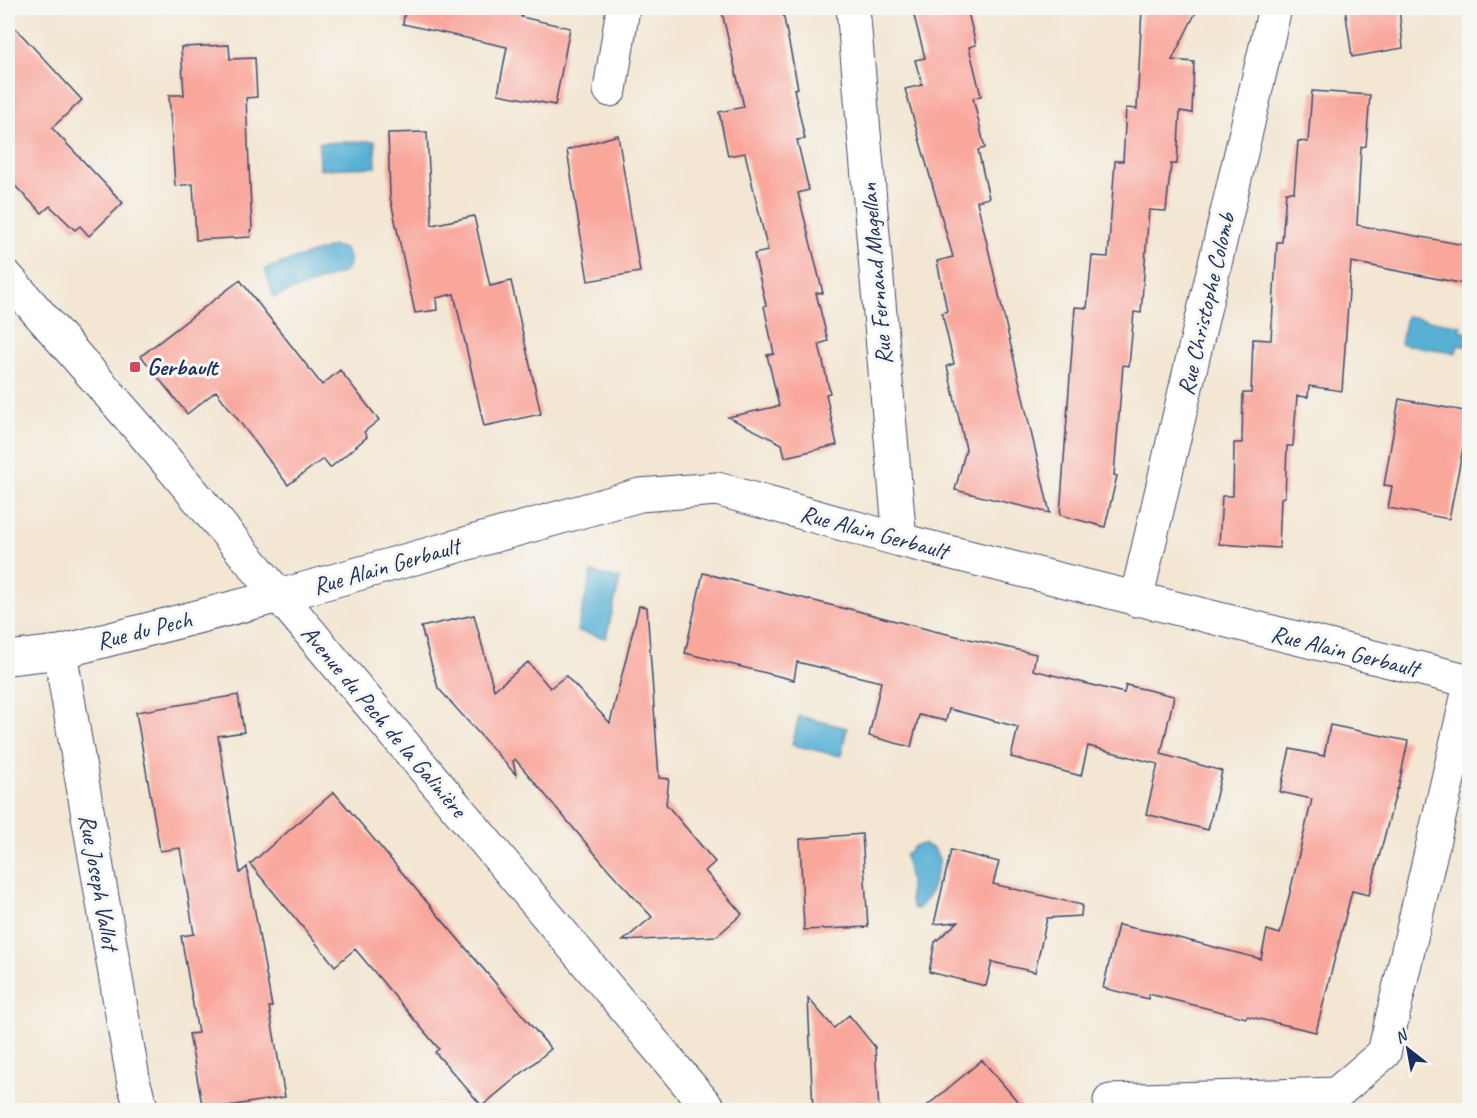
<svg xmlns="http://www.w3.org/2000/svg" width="1477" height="1118" font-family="Caveat,sans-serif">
  <rect width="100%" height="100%" fill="#f6f6f2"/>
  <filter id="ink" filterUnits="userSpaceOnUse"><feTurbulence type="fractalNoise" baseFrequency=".0167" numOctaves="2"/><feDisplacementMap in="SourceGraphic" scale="12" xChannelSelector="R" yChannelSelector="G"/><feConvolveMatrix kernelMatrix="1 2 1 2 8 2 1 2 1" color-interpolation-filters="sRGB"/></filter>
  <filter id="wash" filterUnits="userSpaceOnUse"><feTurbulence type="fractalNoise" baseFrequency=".008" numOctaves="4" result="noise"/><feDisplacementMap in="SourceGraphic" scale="24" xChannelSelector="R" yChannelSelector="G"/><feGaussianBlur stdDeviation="1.35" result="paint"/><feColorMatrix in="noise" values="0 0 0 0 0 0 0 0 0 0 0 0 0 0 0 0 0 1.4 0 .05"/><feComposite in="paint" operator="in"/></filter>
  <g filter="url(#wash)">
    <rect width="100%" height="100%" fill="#f3e6d2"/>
    <path fill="#58b1d5" stroke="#3a709a" stroke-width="1.5" d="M 375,141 L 376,167 L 320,169 L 319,143 Z
      M 333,246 L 345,249 C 350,258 351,263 345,272 L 274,297 L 265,269 Z
      M 1406,316 L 1462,326 L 1460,331 L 1469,333 L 1469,347 L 1458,345 L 1456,353 L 1401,344 Z
      M 592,572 L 620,579 L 606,638 L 577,631 Z
      M 799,716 L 847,728 L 841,756 L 792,745 Z
      M 923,844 L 934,849 L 939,859 L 939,864 C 934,879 931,901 917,909 L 913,908 L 910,900 L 910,881 L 905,856 L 915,846 Z"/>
    <g id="blocks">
      <path fill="#f9a69b" d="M 405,8 L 523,8 L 521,17 L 570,28 L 555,105 L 498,94 L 507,47 L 403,24 Z
        M 721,8 L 782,8 L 798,88 L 794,89 L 805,139 L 797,140 L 809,190 L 798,193 L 823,293 L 816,293 L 828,341 L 819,344 L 830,393 L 826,394 L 837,445 L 785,457 L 782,444 L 728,417 L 779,406 L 767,355 L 774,354 L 764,306 L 766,305 L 754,254 L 768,251 L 745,153 L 728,156 L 719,112 L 744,107 Z
        M 912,8 L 967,8 L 976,45 L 969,47 L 981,96 L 973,98 L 985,148 L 978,150 L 989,198 L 977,201 L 1050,513 L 955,490 L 966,449 L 947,366 L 954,364 L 942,313 L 947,311 L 937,261 L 953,257 L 905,89 L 922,85 L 915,60 L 925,58 Z
        M 1142,8 L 1198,8 L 1172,60 L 1194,62 L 1192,113 L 1180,111 L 1177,164 L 1171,164 L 1166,211 L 1149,210 L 1141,313 L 1134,312 L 1129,366 L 1123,365 L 1114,475 L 1117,476 L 1105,527 L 1060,515 L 1075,307 L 1087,308 L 1092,256 L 1108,257 L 1115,161 L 1123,161 L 1126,108 L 1137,109 Z
        M 1345,8 L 1399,8 L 1403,48 L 1352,57 Z
        M 8,20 L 82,100 L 52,128 L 123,203 L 89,236 L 80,226 L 75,230 L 50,206 L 42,213 L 8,179 Z
        M 229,45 L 230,59 L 255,58 L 257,97 L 246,98 L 252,230 L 250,230 L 251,237 L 196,240 L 193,184 L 175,186 L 169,95 L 184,95 L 181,47 Z
        M 1312,91 L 1370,95 L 1366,146 L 1361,147 L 1357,225 L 1470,246 L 1470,285 L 1351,262 L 1342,391 L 1309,386 L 1308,397 L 1297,396 L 1293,446 L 1287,446 L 1285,497 L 1281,498 L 1279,548 L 1219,544 L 1222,496 L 1233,496 L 1234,443 L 1242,443 L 1243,393 L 1251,393 L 1253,339 L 1271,340 L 1277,242 L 1282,242 L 1286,192 L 1294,192 L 1298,141 L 1308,142 Z
        M 427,132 L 432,225 L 474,216 L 490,286 L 511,281 L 541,414 L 484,426 L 454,294 L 436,298 L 437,310 L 415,313 L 390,197 L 388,133 Z
        M 618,135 L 640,272 L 588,281 L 567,150 Z
        M 240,280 L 322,385 L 340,370 L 379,420 L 364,432 L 367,437 L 330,468 L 323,459 L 288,485 L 216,391 L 187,414 L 141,356 Z
        M 1399,399 L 1470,412 L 1449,519 L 1388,508 L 1392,486 L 1384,485 Z
        M 703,573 L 846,609 L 846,608 L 934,631 L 1036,654 L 1033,670 L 1124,693 L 1126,685 L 1174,696 L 1161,754 L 1222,771 L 1208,830 L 1146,814 L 1158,764 L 1088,746 L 1081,776 L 1011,757 L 1018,727 L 949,709 L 946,721 L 919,715 L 911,747 L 869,736 L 881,682 L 797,662 L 794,680 L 685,653 Z
        M 639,606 L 647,607 L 659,778 L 669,779 L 666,804 L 715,862 L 705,871 L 742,914 L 717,936 L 623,941 L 652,917 L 608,869 L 515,759 L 513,761 L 516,775 L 438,688 L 421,627 L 474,615 L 494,690 L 528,662 L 550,688 L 566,676 L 610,723 Z
        M 238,695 L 244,732 L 218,736 L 240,873 L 247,867 L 272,1007 L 269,1007 L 285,1097 L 203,1110 L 189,1034 L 198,1033 L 181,936 L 194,934 L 180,848 L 160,851 L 136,712 Z
        M 1330,725 L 1408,741 L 1398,789 L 1397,789 L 1369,895 L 1352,891 L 1316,1032 L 1247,1016 L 1246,1018 L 1149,994 L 1149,999 L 1103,988 L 1118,925 L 1163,934 L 1261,959 L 1267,930 L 1280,934 L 1312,799 L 1280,792 L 1290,749 L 1324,756 Z
        M 334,792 L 551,1049 L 482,1106 L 435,1052 L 439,1049 L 355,949 L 335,966 L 250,864 Z
        M 862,834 L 868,927 L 804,930 L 800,839 Z
        M 951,850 L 999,862 L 993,884 L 1082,905 L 1081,916 L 1047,918 L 1035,972 L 992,962 L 986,986 L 929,972 L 935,942 L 958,922 L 934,924 Z
        M 808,998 L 834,1028 L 849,1015 L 875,1047 L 879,1110 L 813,1110 Z
        M 982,1060 L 1025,1110 L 922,1110 Z"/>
    </g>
  </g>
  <g filter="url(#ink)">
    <use href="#blocks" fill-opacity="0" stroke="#3b4a6f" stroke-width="1.5"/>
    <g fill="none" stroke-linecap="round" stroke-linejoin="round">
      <defs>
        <path id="minor" d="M 853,8 L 900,540
          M 610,90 L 623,8
          M 8,278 L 143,433 L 710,1110
          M 1136,600 L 1275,8
          M 60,652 L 134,1084 L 142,1110
          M 8,658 L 60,652 L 279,596 L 640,495 L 717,489 L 900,540 L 1470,681
          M 1110,1101 L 1336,1094 L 1384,1053 L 1470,685"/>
      </defs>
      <use href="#minor" stroke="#3b4a6f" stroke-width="35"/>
      <use href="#minor" stroke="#fff" stroke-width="33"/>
    </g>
  </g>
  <rect fill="#d1495b" stroke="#f6f6f2" stroke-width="2" x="129" y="361" width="12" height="12" rx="3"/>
  <g text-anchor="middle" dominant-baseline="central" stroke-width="6" stroke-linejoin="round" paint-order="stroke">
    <g font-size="24" fill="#1b2f5e" stroke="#f6f6f2">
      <text transform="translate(876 274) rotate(-95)">Rue Fernand Magellan</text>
      <text transform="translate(1206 304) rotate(-77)">Rue Christophe Colomb</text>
      <text transform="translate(874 532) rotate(15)">Rue Alain Gerbault</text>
      <text transform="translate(386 566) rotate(-16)">Rue Alain Gerbault</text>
      <text transform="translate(144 630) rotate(-14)">Rue du Pech</text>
      <text transform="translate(1345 651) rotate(14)">Rue Alain Gerbault</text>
      <text transform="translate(384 721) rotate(50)">Avenue du Pech de la Galinière</text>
      <text transform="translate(99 882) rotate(80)">Rue Joseph Vallot</text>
    </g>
    <g font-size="24" font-weight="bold" fill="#1b2f5e" stroke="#f6f6f2" text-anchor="start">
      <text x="147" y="367">Gerbault</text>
    </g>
  </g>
  <rect width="1477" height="1118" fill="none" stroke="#f6f6f2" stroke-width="30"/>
  <g transform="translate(1408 1049) rotate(329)" stroke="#f6f6f2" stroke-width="4.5" paint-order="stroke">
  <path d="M0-4.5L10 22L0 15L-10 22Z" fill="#1b2f5e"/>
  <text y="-9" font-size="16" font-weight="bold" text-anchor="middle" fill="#1b2f5e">N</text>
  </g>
</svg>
